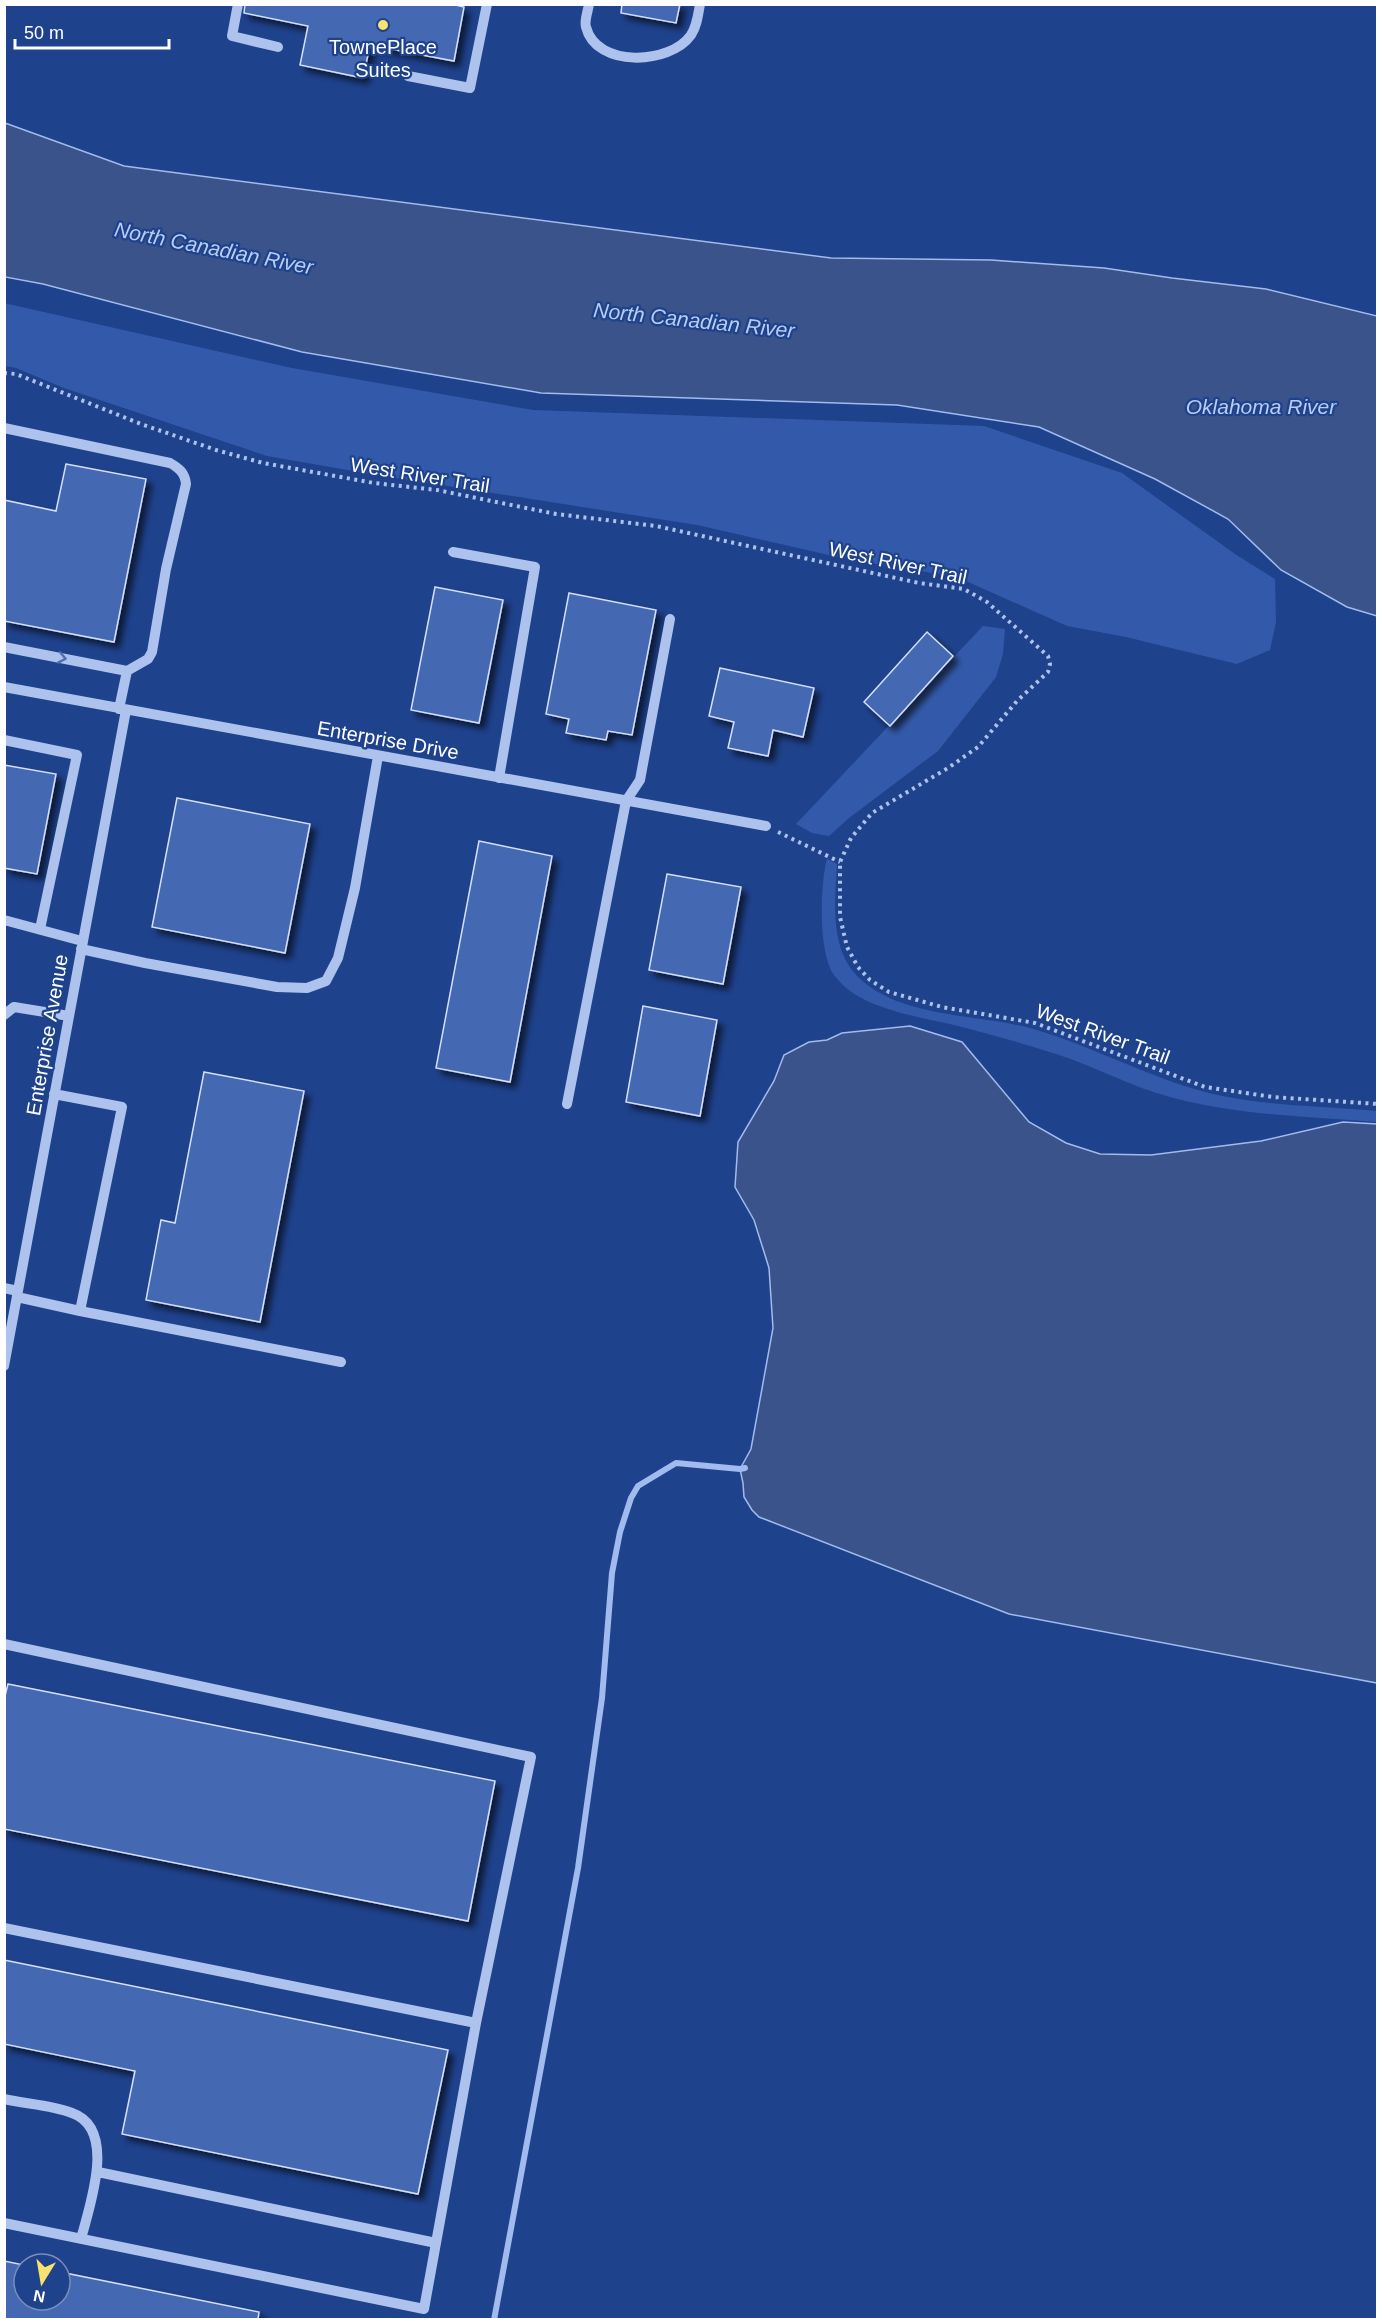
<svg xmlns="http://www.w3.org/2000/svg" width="1382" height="2324" font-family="Arial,sans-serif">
  <defs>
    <filter id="shadow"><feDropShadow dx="5.5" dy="5.5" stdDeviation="3" flood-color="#0009"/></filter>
  </defs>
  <rect width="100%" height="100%" fill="#1f428d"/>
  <path fill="#335aaa" d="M 4,303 L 292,368 L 533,410 L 984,426 L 1122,473 L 1235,554 L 1275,579 L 1276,622 L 1270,650 L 1237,664 L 1126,637 L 1067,626 L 957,577 L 846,559 L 697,525 L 359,472 L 267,456 L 64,388 L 16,368 L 5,366 Z
    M 983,626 L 1005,629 L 1003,654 L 996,677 L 938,751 L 849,818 L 829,836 L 812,833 L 796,824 Z
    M 827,859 L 837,864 C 835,900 829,948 858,977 C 899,1017 973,1014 1026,1027 C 1087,1043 1144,1076 1205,1092 C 1258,1106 1323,1106 1377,1111 L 1377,1122 C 1309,1117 1236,1115 1170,1097 C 1132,1087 1096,1067 1059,1055 C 1026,1044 992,1035 958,1026 C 919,1016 859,1010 834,975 C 818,953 820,884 827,859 Z"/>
  <path fill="#3a538a" stroke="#a1bbee" stroke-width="1.5" d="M 5,123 L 124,166 L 831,258 L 991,260 L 1104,268 L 1172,278 L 1266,289 L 1377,316 L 1377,616 L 1347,607 L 1281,570 L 1228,519 L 1155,479 L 1039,427 L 897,405 L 541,393 L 302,352 L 43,284 L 5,277 Z
    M 910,1026 L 962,1042 L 1029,1122 L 1066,1143 L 1100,1154 L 1151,1155 L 1261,1141 L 1343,1122 L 1377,1124 L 1377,1683 L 1009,1614 L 759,1517 L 752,1510 L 744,1497 L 743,1483 L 740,1469 L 751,1449 L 773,1328 L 769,1268 L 754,1220 L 735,1187 L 738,1142 L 774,1081 L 784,1055 L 809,1042 L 827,1040 L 842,1033 Z"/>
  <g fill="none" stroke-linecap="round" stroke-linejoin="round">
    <path stroke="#a1bbee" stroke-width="6" d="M 494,2320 L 578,1868 L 602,1698 L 612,1573 L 620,1532 L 631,1498 L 638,1486 L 676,1463 L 740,1469 L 745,1468"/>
  </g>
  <path fill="#4468b2" stroke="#d3dff9" stroke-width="1.5" filter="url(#shadow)" d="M 245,4 L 451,4 L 464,7 L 454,61 L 370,45 L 363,78 L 300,65 L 308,26 L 244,13 Z
    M 622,4 L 680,4 L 676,23 L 621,13 Z
    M 66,464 L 146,479 L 114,642 L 4,621 L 4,500 L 56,511 Z
    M 435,587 L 503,600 L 479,723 L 411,710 Z
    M 569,593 L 656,610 L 632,735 L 608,731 L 606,740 L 566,733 L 569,719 L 546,714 Z
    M 927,632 L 953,656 L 890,726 L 864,702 Z
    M 720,668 L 814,688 L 803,737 L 773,730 L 768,756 L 728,748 L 734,722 L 709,716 Z
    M 4,765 L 56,774 L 37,874 L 4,868 Z
    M 177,798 L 310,824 L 285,953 L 152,927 Z
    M 479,841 L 552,856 L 510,1082 L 436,1068 Z
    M 667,874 L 741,887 L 723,984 L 649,970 Z
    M 643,1006 L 717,1020 L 700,1116 L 626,1102 Z
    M 204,1072 L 304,1091 L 260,1322 L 146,1300 L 161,1220 L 175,1223 Z
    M 8,1684 L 495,1781 L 468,1921 L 4,1829 L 4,1700 Z
    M 4,1960 L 448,2050 L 418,2194 L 122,2134 L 135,2071 L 4,2044 Z
    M 4,2261 L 24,2265 L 24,2300 L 60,2300 L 60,2272 L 259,2312 L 258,2319 L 4,2319 Z"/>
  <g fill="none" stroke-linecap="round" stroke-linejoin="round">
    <path stroke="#adc2ec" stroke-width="4" stroke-dasharray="3 4.5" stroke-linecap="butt" d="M 4,373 L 16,374 L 141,424 L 216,450 L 263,463 L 374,483 L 437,490 L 556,514 L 656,526 L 919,583 L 964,589 L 987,602 L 1048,656 L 1050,664 L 1048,672 L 1017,701 L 978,747 L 948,768 L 872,813 L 851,838 L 840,862 L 840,917 L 847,947 L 858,967 L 870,980 L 889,992 L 942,1007 L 1035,1023 L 1205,1087 L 1273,1097 L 1378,1104
      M 778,832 L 840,862"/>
    <path stroke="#adc2ec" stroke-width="10" d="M 238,4 L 232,36 L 278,47
      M 589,4 C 588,11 584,21 586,27 C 596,68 670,65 691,35 C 697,26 698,15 700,4
      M 408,76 L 470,88 L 487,4
      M 4,428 L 170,463 C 179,468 185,473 186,484 L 166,569 L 152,652 L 148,659 L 127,671 L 4,647
      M 453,552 L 535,567 L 499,778
      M 4,687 L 766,826
      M 119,709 L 127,671
      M 4,740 L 77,755 L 40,929
      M 4,920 L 82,941
      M 81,949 L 145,963 L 277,987 L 307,988 L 326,981 L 338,958 L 355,888 L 378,756
      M 4,1015 L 14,1007 L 69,1016
      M 567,1104 L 626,801 L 640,780 L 670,619
      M 4,1288 L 18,1291
      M 17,1297 L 80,1311 L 122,1107 L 54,1094
      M 80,1311 L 341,1362
      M 4,1366 L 126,710
      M 4,1644 L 531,1757 L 476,2023
      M 4,1928 L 476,2023 L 424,2309 L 4,2223
      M 4,2099 C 26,2104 52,2105 72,2113 C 118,2129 89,2207 81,2239
      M 98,2172 L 436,2243"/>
  </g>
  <defs><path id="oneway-chevron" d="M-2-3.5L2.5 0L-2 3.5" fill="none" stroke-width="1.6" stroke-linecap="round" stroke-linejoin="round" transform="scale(1.5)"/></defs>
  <use stroke="#516fae" href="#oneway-chevron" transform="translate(62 658) rotate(11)"/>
  <circle fill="#fae26e" stroke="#1f428d" stroke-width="2" cx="383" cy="25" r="6"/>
  <g text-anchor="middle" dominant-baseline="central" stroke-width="4.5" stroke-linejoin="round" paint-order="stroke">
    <g font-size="20" fill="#fff" stroke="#1f428d">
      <text x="383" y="47">TownePlace<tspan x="383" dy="23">Suites</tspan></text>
    </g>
    <g font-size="20" fill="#fff" stroke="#1f428d">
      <text transform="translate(420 475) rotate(9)">West River Trail</text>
      <text transform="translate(898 563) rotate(12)">West River Trail</text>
      <text transform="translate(388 740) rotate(10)">Enterprise Drive</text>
      <text transform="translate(1103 1034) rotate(20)">West River Trail</text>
      <text transform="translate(47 1035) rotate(-80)">Enterprise Avenue</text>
    </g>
    <g font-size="21" font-style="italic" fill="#b9cdf3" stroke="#1f428d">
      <text transform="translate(214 248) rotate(11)">North Canadian River</text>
      <text transform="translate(694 320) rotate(6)">North Canadian River</text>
      <text x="1261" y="406">Oklahoma River</text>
    </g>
  </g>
  <rect width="1382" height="2324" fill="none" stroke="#ffffff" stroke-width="12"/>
  <g transform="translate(42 2282) rotate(191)"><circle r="28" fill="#1f428d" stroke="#798ebb" stroke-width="1.5"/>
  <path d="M0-4.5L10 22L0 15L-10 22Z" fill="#fae26e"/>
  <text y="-9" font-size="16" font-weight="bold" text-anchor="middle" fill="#ffffff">N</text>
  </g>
  <path d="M15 39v9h154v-9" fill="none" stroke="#ffffff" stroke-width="3"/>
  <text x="24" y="39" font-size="18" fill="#ffffff" stroke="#1f428d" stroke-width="4.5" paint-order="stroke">50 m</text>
</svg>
